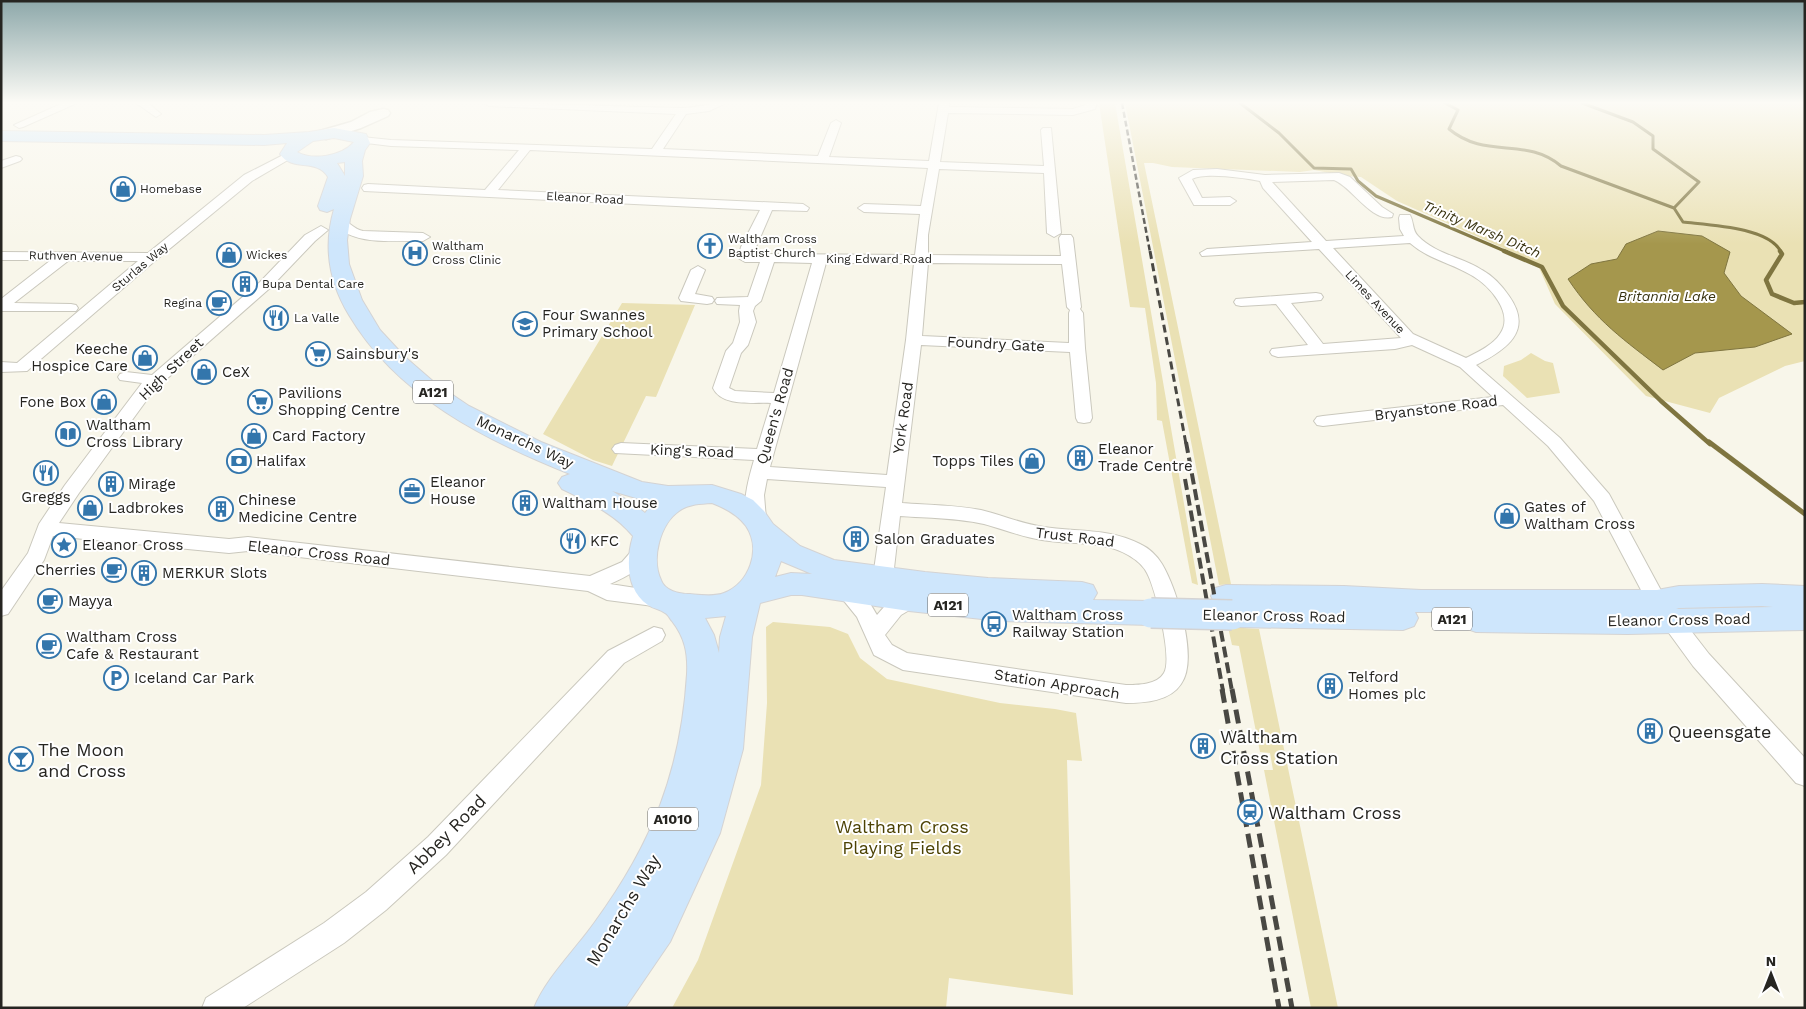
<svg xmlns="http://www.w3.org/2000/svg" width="1806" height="1009" font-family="'Work Sans',sans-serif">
  <rect width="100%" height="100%" fill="#f8f6ea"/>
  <path fill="#eae1b4" d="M 1099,103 L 1115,103 L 1198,585 L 1192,583 L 1162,421 L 1157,420 L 1156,383 L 1145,308 L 1130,307 Z
    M 1125,103 L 1805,103 L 1805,361 L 1785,366 L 1719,398 L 1710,413 L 1646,396 L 1555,304 L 1537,263 L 1397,201 L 1361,177 L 1346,176 L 1314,170 L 1300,172 L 1172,167 L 1153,163 L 1144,163 L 1231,584 L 1219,585 Z
    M 622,303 L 695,305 L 656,397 L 646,396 L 612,466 L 593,460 L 543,434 Z
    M 1531,353 L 1545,361 L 1553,363 L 1560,393 L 1527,398 L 1503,376 L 1504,366 L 1521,360 Z
    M 773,622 L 830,627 L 848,634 L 860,658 L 887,679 L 1000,703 L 1055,709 L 1076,713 L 1082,761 L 1067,760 L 1073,995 L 949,978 L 946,1008 L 672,1008 L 698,960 L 761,785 L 767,703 L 766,627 Z
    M 1228,627 L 1259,629 L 1338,1008 L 1311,1008 L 1264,770 L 1273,770 L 1270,753 L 1260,752 L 1239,646 L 1232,645 Z"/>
  <path fill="#a5974d" stroke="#7f7540" d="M 1658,231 L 1702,236 L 1730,252 L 1724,273 L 1741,296 L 1792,334 L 1755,347 L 1695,353 L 1663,370 C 1625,341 1595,320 1568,279 L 1591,264 L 1617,259 L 1626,244 Z"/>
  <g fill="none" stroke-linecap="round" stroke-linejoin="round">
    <path stroke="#7f7540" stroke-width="3" d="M 1240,103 L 1279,133 L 1314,168 L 1351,169 L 1358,181 L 1376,196 L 1507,252
      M 1445,103 L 1458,110 L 1449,129 C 1486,160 1526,136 1561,166 L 1674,208
      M 1582,103 L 1633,122 L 1653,136 L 1653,149 L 1699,182 L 1674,208 L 1683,222 C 1709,225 1769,227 1781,252"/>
    <path stroke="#7f7540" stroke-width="4.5" d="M 1504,251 L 1542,267 L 1563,306 L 1661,401 L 1710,444
      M 1780,251 L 1782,254 L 1766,280 L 1772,294 L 1794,303 L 1805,302"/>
    <path stroke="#7f7540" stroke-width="5" d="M 1709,442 L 1805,514"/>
    <defs>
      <path id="street" d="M 63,103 L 77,103 L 23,127 L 19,128 L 14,125 Z
        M 136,103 L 148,103 L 161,114 L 156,117 Z
        M 484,103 C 550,103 615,107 681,108 C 696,108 711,103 726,103 L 709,111 L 686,114 L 663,149 L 818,156 L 831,123 L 836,120 L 841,123 L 829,157 L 929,161 L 939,103 L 949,103 L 949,107 L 1073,109 L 1086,105 L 1087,103 L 1097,103 L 1095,109 L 1073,115 L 948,113 L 940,162 L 1044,166 L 1041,130 L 1043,128 L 1051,128 L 1061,233 L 1054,237 L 1047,233 L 1044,173 L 939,169 L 928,235 L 928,255 L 1061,256 L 1059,238 L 1061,235 L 1071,235 L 1073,238 L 1081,307 L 1080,309 L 1083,313 L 1085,348 L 1092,418 L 1090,422 L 1084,423 L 1078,422 L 1076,418 L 1070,352 L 921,345 L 902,503 C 928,505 955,505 981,510 C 1002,515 1022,524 1044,527 C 1076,532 1110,528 1140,544 C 1149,548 1157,556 1162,564 C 1177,589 1199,659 1181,684 C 1170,701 1145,703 1126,703 L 903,670 L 874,655 L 857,617 L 836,591 L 839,586 C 857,580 869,601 877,615 C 887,603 900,589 916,594 L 919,600 L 916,606 L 901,615 L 885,635 L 892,645 L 907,653 L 1126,685 C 1138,685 1157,685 1164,673 C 1173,658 1155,588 1147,573 C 1143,565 1135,559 1128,555 C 1103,540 1070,545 1042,540 C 1022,537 1003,529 984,524 C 957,518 928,518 900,516 L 893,577 L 890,582 L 883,584 L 876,582 L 873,577 L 886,487 L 767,479 L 764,495 L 766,519 L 763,524 L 756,526 L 749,524 C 740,508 749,477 754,460 L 615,453 L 612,449 L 615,445 L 621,443 L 757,449 L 771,403 C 753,402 722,407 713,388 L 726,351 L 733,343 L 740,322 L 739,311 L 740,305 L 717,304 L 715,301 L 717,298 L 748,297 L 760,262 L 745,262 L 738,258 L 741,247 L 760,210 L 364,191 L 362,188 L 364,185 L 368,184 L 485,190 L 519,150 L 391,146 L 358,142 L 356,140 L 358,138 L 362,137 L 391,140 L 652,149 L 676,114 L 489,106 ZM 530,150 L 928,168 L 921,206 L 864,204 L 858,208 L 864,212 L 920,214 L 915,255 L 753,254 L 772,210 L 807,211 L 809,208 L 803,204 L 498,190 ZM 774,262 L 812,263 L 774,393 L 735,391 L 729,388 L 741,353 L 748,345 L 756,322 L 753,311 L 755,306 L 761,301 ZM 826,263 L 914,263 L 906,340 L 887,475 L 770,467 ZM 928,263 L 1062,264 L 1067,307 L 1070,310 L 1069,313 L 1069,343 L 922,336 Z
        M 289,152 L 293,153 L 295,155 L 293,157 L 252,181 L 156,260 L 27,371 L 1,372 L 1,362 L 17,363 L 138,261 L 68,261 L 14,303 L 71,304 L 76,305 L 78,308 L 76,311 L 1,311 L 1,299 L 51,260 L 1,260 L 1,252 L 148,253 L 244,175 Z
        M 16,156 L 20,157 L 22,159 L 20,161 L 1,168 L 1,161 Z
        M 1217,169 L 1265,175 L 1339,173 L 1350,177 L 1382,207 L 1393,214 L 1392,217 C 1371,222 1352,187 1334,180 L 1272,182 L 1326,241 L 1404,236 L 1400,229 L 1399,218 L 1400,215 L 1410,215 C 1414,222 1412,230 1418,236 C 1435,254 1462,257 1482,270 C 1493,276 1502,286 1509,296 C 1534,331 1506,350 1476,365 L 1560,438 L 1609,494 L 1664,596 L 1709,654 L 1805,758 L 1805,786 L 1796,783 L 1693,666 L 1650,607 L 1594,501 L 1548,446 L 1503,405 L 1323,426 L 1317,425 L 1314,421 L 1317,417 L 1323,416 L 1493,397 L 1460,367 L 1412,345 L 1395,349 L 1278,357 L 1272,355 L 1270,352 L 1272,349 L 1308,345 L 1276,304 L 1241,306 L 1236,305 L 1234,302 L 1236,299 L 1316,293 L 1321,294 L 1323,297 L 1321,300 L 1291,303 L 1323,344 L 1401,338 L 1319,249 L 1202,256 L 1200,253 L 1207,249 L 1312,242 L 1263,188 L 1260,181 C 1245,178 1205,172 1192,179 L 1202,198 L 1230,197 L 1236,201 L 1230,205 L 1194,205 L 1179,178 L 1193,170 ZM 1410,243 C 1428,259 1451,263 1471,275 C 1489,285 1515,313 1500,334 C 1493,345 1478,352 1466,358 L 1413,334 L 1333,248 Z
        M 339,218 C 348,220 353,229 363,231 L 423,233 L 430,237 L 423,241 C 395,240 352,247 333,222 Z
        M 321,226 L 328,230 L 315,241 L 270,288 L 154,390 L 79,493 L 59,523 L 229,539 L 248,537 L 590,576 L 622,562 L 636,546 L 643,544 L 650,546 L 653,551 C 642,569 628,576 610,584 L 668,593 L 671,599 L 668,605 L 661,607 L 607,600 L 588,591 L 248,551 L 229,553 L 53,536 L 44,560 L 8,614 L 1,616 L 1,591 L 28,553 L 39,524 L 65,485 L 142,383 L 120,380 L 118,377 L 120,374 L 126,372 L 152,375 L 260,282 L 305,235 Z
        M 698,266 L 705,270 L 695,294 L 712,297 L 714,300 L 712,303 L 707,304 L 681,301 L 679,298 L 691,270 Z
        M 654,627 L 662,629 L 665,635 L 662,641 L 624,663 L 446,855 L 386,910 L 344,943 L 243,1008 L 202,1008 L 206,998 L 324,923 L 366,892 L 428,837 L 608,651 Z"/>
      <path id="secondary" d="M 383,109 L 388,110 L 390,113 L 388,116 L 361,128 L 326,139 L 320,137 L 318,134 L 320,131 L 351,122 L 370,112 Z"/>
      <path id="primary" d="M 334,128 L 366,134 L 370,143 L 365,150 L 362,161 L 363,176 L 350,219 L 347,240 L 349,264 L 362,300 L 380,330 L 405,357 L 435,383 L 469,406 L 541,442 L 642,482 L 668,486 L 712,485 L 741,494 L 753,500 L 764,511 L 773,524 L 800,546 L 834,560 L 925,572 L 988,578 L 1082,582 L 1093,585 L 1097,593 L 1093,600 L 1151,601 L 1162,605 L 1166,613 L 1162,621 L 1151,625 L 1000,621 L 909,611 L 802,595 L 791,595 L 760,603 L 752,637 L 743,749 L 720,833 L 670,942 L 625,1008 L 534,1008 C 546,978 576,949 595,922 C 652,844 681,771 687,674 C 688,653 685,638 672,621 C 670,619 668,614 665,613 C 660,609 654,609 648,605 C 626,590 626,559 633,536 C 614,513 588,502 562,489 L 558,483 L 562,477 L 570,474 C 485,440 397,396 349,315 C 329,282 323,247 334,209 L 327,212 L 320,210 L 318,206 L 328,177 C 317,158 292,172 280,154 L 287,143 L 264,145 L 1,141 L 1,131 L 264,135 L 309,132 ZM 334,138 L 354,142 C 342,156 313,161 297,152 L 313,141 ZM 345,162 L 345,176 L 337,163 ZM 612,491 L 653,503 L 645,513 L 632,503 ZM 712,503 C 725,508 738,515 746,526 C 762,550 749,583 724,593 C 714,597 701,595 690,594 C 679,594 665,591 661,580 C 651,559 660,524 679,511 C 688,504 700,504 712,503 ZM 781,561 L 812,574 L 791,573 L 775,577 ZM 726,616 L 720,637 L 719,653 L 714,635 L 705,618 Z
        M 1762,584 L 1805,586 L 1805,630 L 1628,634 L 1476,632 L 1465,628 L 1461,620 L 1465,612 L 1415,612 L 1418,618 L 1414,626 L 1403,630 L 1236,627 L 1225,623 L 1221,615 L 1225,607 L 1215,604 L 1211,596 L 1215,588 L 1226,585 L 1344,586 L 1421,590 L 1657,590 L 1679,586 ZM 1762,606 L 1773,607 L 1676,609 L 1679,608 Z"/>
    </defs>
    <use href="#street" stroke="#cac8bd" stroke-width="2"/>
    <use href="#secondary" stroke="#cac8bd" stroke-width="3"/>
    <use href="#primary" stroke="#d4d3d3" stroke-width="2"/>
    <use href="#street" fill="#fff" fill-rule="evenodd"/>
    <use href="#secondary" fill="#fff" fill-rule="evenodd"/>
    <use href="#primary" fill="#cee6fc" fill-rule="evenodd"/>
    <path stroke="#494843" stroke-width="2.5" stroke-dasharray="6 3" stroke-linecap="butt" d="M 1122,103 L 1150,252"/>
    <path stroke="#494843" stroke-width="3" stroke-dasharray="8 4.5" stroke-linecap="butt" d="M 1150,251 L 1186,444"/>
    <path stroke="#494843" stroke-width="4" stroke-dasharray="11 5" stroke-linecap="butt" d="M 1186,442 L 1232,691
      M 1185,479 L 1223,691"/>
    <path stroke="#494843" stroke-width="5" stroke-dasharray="14 7" stroke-linecap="butt" d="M 1222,689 L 1279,1008
      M 1232,689 L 1292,1008"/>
    <defs>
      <path id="primary-bridge" d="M 1151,613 L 1232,615"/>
    </defs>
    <use href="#primary-bridge" stroke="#d4d3d3" stroke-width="32" stroke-linecap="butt"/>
    <use href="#primary-bridge" stroke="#cee6fc" stroke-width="29"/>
  </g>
  <linearGradient id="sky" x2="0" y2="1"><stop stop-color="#8da8aa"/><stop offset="0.42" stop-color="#fcfbf6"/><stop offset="1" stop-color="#fcfbf6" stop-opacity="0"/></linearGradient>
  <rect width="1806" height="244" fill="url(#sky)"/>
  <defs>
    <symbol id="shop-ring" viewBox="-11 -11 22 22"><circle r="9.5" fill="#fff" stroke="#3376ac" stroke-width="1.5"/><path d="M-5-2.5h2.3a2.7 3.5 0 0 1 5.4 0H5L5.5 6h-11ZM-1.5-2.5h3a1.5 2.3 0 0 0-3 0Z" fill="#3376ac"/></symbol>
    <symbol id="church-ring" viewBox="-11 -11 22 22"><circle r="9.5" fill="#fff" stroke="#3376ac" stroke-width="1.5"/><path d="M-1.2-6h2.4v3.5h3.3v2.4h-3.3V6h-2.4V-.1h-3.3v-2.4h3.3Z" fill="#3376ac"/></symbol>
    <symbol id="hospital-ring" viewBox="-11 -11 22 22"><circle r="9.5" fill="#fff" stroke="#3376ac" stroke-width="1.5"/><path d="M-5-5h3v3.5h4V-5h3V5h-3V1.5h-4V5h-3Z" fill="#3376ac"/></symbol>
    <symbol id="building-ring" viewBox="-11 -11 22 22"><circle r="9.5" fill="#fff" stroke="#3376ac" stroke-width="1.5"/><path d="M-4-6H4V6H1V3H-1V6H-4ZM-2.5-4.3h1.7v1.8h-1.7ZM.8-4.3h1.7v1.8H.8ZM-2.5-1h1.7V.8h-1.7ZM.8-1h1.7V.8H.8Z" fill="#3376ac"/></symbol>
    <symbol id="cafe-ring" viewBox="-11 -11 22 22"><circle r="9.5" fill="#fff" stroke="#3376ac" stroke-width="1.5"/><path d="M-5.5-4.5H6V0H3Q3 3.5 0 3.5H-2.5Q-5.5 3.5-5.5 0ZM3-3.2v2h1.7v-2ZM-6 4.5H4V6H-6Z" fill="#3376ac"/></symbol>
    <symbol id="restaurant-ring" viewBox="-11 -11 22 22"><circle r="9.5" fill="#fff" stroke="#3376ac" stroke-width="1.5"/><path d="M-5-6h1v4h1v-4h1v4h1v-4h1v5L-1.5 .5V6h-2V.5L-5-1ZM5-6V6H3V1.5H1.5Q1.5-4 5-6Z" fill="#3376ac"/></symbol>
    <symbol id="school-ring" viewBox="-11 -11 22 22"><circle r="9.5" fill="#fff" stroke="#3376ac" stroke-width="1.5"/><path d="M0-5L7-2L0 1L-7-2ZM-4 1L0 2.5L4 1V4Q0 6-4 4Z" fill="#3376ac"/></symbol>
    <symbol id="supermarket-ring" viewBox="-11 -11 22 22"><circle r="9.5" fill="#fff" stroke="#3376ac" stroke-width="1.5"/><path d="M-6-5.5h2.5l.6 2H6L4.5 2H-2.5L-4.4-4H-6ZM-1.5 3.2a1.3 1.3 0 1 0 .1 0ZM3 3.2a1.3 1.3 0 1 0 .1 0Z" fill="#3376ac"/></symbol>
    <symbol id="library-ring" viewBox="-11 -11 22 22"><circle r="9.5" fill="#fff" stroke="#3376ac" stroke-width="1.5"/><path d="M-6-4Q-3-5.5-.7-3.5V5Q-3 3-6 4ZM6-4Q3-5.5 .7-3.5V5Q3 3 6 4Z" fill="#3376ac"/></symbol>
    <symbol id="bank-ring" viewBox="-11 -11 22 22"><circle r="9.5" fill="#fff" stroke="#3376ac" stroke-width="1.5"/><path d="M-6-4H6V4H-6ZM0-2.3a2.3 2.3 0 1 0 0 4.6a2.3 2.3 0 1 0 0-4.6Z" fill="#3376ac"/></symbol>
    <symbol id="office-ring" viewBox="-11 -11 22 22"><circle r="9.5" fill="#fff" stroke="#3376ac" stroke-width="1.5"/><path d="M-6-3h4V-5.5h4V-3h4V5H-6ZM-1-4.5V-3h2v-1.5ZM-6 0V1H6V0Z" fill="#3376ac"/></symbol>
    <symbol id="sight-ring" viewBox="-11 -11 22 22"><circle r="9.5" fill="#fff" stroke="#3376ac" stroke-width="1.5"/><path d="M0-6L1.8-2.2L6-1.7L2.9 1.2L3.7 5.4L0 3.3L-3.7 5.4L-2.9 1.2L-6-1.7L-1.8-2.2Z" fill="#3376ac"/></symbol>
    <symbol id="bus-ring" viewBox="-11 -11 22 22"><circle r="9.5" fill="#fff" stroke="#3376ac" stroke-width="1.5"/><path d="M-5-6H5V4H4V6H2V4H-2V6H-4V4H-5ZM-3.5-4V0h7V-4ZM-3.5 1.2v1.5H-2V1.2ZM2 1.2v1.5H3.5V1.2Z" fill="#3376ac"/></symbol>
    <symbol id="parking-ring" viewBox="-11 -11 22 22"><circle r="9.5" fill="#fff" stroke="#3376ac" stroke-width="1.5"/><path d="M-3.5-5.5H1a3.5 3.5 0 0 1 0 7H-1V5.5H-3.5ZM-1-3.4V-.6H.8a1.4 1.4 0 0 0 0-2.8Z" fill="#3376ac"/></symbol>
    <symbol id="bar-ring" viewBox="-11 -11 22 22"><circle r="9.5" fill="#fff" stroke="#3376ac" stroke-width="1.5"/><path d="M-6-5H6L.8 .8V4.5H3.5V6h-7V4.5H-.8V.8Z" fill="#3376ac"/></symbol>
    <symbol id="station-ring" viewBox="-11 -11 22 22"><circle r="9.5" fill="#fff" stroke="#3376ac" stroke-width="1.5"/><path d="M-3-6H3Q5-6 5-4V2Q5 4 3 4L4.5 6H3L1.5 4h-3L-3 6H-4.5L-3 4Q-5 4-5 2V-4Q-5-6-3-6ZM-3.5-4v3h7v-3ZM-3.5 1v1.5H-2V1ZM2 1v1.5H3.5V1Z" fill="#3376ac"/></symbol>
  </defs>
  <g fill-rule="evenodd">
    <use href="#shop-ring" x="109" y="175" width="28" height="28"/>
    <use href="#church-ring" x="696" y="232" width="28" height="28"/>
    <use href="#hospital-ring" x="401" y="239" width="28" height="28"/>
    <use href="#shop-ring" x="215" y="241" width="28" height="28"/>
    <use href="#building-ring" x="231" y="270" width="28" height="28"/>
    <use href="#cafe-ring" x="205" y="289" width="28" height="28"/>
    <use href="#restaurant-ring" x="262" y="304" width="28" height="28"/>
    <use href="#school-ring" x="511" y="310" width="28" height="28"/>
    <use href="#supermarket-ring" x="304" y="340" width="28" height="28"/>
    <use href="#shop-ring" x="131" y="344" width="28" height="28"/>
    <use href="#shop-ring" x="190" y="358" width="28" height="28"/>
    <use href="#shop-ring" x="90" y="388" width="28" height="28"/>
    <use href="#supermarket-ring" x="246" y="388" width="28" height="28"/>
    <use href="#library-ring" x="54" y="420" width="28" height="28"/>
    <use href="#shop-ring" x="240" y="422" width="28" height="28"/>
    <use href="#building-ring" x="1066" y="444" width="28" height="28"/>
    <use href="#bank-ring" x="225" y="447" width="28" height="28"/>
    <use href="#shop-ring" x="1018" y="447" width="28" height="28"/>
    <use href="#restaurant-ring" x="32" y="459" width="28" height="28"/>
    <use href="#building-ring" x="97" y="470" width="28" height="28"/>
    <use href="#office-ring" x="398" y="477" width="28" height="28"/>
    <use href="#building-ring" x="511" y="489" width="28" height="28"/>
    <use href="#shop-ring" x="76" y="494" width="28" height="28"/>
    <use href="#building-ring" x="207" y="495" width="28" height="28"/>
    <use href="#shop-ring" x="1493" y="502" width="28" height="28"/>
    <use href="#building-ring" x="842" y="525" width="28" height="28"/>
    <use href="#restaurant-ring" x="559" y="527" width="28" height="28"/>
    <use href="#sight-ring" x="50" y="531" width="28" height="28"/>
    <use href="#cafe-ring" x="100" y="556" width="28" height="28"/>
    <use href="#building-ring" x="130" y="559" width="28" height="28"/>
    <use href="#cafe-ring" x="36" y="587" width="28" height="28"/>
    <use href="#bus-ring" x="980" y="610" width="28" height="28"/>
    <use href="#cafe-ring" x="35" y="632" width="28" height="28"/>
    <use href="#parking-ring" x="102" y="664" width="28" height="28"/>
    <use href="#building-ring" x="1316" y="672" width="28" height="28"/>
    <use href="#building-ring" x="1636" y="717" width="28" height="28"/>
    <use href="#building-ring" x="1189" y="732" width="28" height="28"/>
    <use href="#bar-ring" x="7" y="745" width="28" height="28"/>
    <use href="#station-ring" x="1236" y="798" width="28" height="28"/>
  </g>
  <g text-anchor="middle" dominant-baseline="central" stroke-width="4" stroke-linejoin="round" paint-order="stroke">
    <g font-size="12" fill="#262521" stroke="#fff" text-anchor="start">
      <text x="140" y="189">Homebase</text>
      <text x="728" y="239">Waltham Cross<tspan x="728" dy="14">Baptist Church</tspan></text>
      <text x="432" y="246">Waltham<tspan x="432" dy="14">Cross Clinic</tspan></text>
      <text x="246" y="255">Wickes</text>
      <text x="262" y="284">Bupa Dental Care</text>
      <text x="202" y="303" text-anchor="end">Regina</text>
      <text x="294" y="318">La Valle</text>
    </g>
    <g font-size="12" fill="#262521" stroke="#fff">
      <text transform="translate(585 198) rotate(3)">Eleanor Road</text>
      <text transform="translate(76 256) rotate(1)">Ruthven Avenue</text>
      <text x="879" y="259">King Edward Road</text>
      <text transform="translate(140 267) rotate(-40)">Sturlas Way</text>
      <text transform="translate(1375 302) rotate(47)">Limes Avenue</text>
    </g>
    <g font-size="14" font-style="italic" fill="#393311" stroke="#fff">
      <text transform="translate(1482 229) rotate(23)">Trinity Marsh Ditch</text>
      <text x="1667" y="296">Britannia Lake</text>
    </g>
    <g fill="#fff" stroke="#676664" stroke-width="1">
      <rect x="413" y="380.5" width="40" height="23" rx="4"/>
      <rect x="928" y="593.5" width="40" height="23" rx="4"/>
      <rect x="1432" y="607.5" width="40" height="23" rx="4"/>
      <rect x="648" y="807.5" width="50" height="23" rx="4"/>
    </g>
    <g font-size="14" font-weight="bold" fill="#262521">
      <text x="433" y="392">A121</text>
      <text x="948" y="605">A121</text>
      <text x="1452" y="619">A121</text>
      <text x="673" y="819">A1010</text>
    </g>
    <g font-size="15" fill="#262521" stroke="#fff" text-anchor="start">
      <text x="542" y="315">Four Swannes<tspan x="542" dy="17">Primary School</tspan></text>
      <text x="128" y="349" text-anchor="end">Keeche<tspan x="128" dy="17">Hospice Care</tspan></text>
      <text x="336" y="354">Sainsbury's</text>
      <text x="222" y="372">CeX</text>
      <text x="278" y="393">Pavilions<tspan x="278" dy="17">Shopping Centre</tspan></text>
      <text x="86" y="402" text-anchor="end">Fone Box</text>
      <text x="86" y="425">Waltham<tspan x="86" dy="17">Cross Library</tspan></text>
      <text x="272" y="436">Card Factory</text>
      <text x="1098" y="449">Eleanor<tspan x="1098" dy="17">Trade Centre</tspan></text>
      <text x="256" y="461">Halifax</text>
      <text x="1014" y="461" text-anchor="end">Topps Tiles</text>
      <text x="430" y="482">Eleanor<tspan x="430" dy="17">House</tspan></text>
      <text x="128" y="484">Mirage</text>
      <text x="46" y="497" text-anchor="middle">Greggs</text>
      <text x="238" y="500">Chinese<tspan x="238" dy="17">Medicine Centre</tspan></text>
      <text x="542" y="503">Waltham House</text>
      <text x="1524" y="507">Gates of<tspan x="1524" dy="17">Waltham Cross</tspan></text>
      <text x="108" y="508">Ladbrokes</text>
      <text x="874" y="539">Salon Graduates</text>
      <text x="590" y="541">KFC</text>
      <text x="82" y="545">Eleanor Cross</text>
      <text x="96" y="570" text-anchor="end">Cherries</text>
      <text x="162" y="573">MERKUR Slots</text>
      <text x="68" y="601">Mayya</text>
      <text x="1012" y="615">Waltham Cross<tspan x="1012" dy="17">Railway Station</tspan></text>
      <text x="66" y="637">Waltham Cross<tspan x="66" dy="17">Cafe &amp; Restaurant</tspan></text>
      <text x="1348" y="677">Telford<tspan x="1348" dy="17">Homes plc</tspan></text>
      <text x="134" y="678">Iceland Car Park</text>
    </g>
    <g font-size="15" fill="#262521" stroke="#fff">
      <text transform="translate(996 344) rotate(3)">Foundry Gate</text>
      <text transform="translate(171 369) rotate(-44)">High Street</text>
      <text transform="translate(1436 408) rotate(-7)">Bryanstone Road</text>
      <text transform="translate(775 416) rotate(-74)">Queen's Road</text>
      <text transform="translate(903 418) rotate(-82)">York Road</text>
      <text transform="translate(525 442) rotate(25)">Monarchs Way</text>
      <text transform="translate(692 451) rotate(2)">King's Road</text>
      <text transform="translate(1075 537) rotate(7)">Trust Road</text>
      <text transform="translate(319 553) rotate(6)">Eleanor Cross Road</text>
      <text transform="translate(1274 616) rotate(1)">Eleanor Cross Road</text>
      <text transform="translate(1679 620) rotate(-1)">Eleanor Cross Road</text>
      <text transform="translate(1057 684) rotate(9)">Station Approach</text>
    </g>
    <g font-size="18" fill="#262521" stroke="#fff" text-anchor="start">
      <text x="1668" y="731">Queensgate</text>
      <text x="1220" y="736">Waltham<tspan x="1220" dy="21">Cross Station</tspan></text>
      <text x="38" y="749">The Moon<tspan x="38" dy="21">and Cross</tspan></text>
      <text x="1268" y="812">Waltham Cross</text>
    </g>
    <g font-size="18" fill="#4c4203" stroke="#fff">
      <text x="902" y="826">Waltham Cross<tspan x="902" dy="21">Playing Fields</tspan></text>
    </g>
    <g font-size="18" fill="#262521" stroke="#fff">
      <text transform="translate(446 834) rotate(-45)">Abbey Road</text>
      <text transform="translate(623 910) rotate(-59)">Monarchs Way</text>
    </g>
  </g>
  <rect width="1806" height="1009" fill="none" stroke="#262521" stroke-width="5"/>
  <g transform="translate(1771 974)" stroke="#ffffff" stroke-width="4" paint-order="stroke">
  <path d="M0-4L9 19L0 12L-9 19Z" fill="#262521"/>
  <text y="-8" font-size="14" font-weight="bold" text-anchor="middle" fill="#262521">N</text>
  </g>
</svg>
